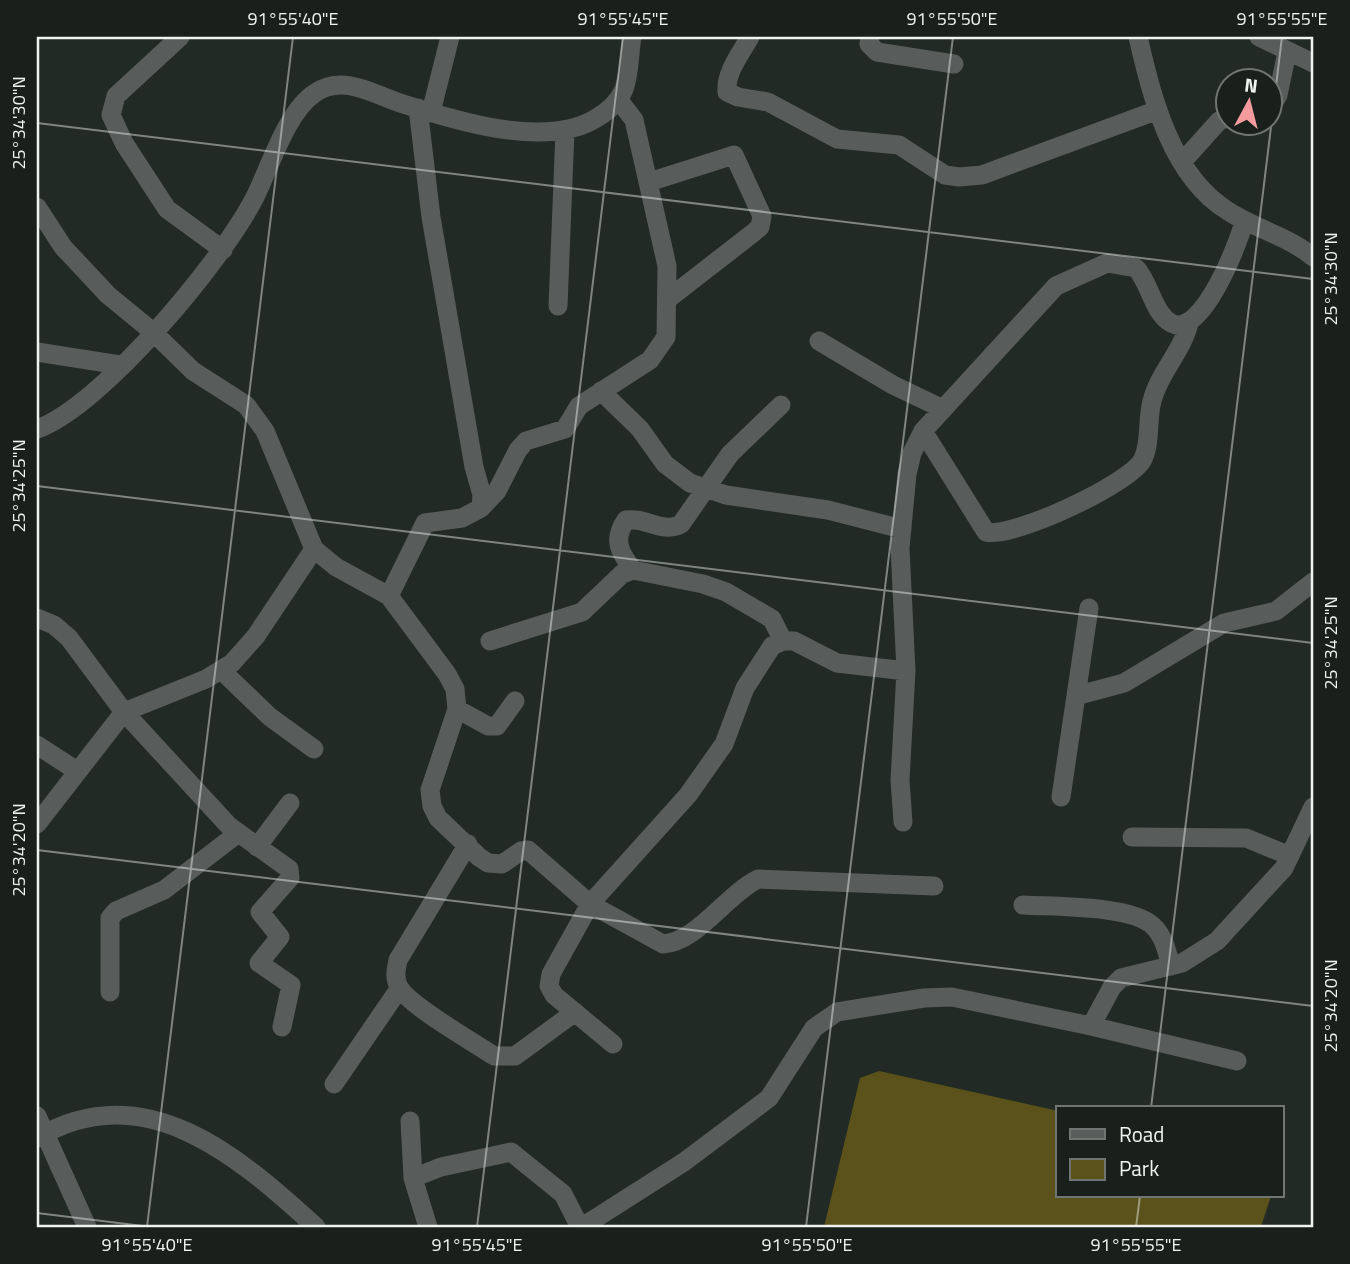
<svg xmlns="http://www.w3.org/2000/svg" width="1350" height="1264" font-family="'Titillium Web',sans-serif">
  <rect width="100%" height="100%" fill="#222a25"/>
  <path fill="#5a521a" d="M 879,1071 L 1058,1111 L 1058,1196 L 1271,1196 L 1261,1227 L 824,1227 L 860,1078 Z"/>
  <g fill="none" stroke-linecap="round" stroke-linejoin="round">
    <path stroke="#585c5b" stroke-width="19" d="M 180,37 L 116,96 L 111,115 L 124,143 L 167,209 L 223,250
      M 750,37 C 741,53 725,73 727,92 L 738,97 L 768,102 L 837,139 L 899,145 L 945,175 L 959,177 L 982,175 L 1158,110
      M 870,37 L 869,44 L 877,52 L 954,64
      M 1138,37 C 1152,97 1171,176 1228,211 C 1255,229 1288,236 1313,257
      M 1259,37 L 1313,63
      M 1270,109 L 1278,95 L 1287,52
      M 431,112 L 450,37
      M 1183,161 L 1219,121 L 1228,117
      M 649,182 L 734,155 L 762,216 L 760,227 L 753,233 L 668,299
      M 37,207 L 63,247 L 108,295 L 153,332 L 193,371 L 246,405 L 265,431 L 314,549 L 336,567 L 389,596 L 447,674 L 455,689 L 457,709 L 430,790 L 432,806 L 438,818 L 479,857 L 488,863 L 502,864 L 521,851 L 528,850 L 590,904 L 663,944 C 697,942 727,894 758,879 L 934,886
      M 558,306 L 565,131
      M 819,341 L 893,385 L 943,409
      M 37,352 L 120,365
      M 601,391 L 640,429 L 665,464 L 690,483 L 726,495 L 828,510 L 902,529
      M 37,429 C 102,406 223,260 255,197 C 270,167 287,111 315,93 C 343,74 373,94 400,103 C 453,120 544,149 595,119 C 607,112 619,102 624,89 C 630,73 629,53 632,37
      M 923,431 L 986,532 C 1012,539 1132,483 1143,459 C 1151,442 1147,419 1152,401 C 1159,373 1182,352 1189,323
      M 481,508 L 497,491 L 518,450 L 526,441 L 565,429 L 579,406 L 650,360 L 666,337 L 667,266 L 634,120 L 618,99
      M 633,570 C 620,553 612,540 626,520 C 646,517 663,534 681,524 L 730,454 L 781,405
      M 389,596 L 425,523 L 462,518 L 481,508 L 482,495 L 474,467 L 431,217 L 418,108
      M 37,618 L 54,625 L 69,638 L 124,712 L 229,826 L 289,869 L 290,878 L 260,912 L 280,937 L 259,963 L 291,985 L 282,1027
      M 490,641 L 582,612 L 622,574 L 633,570 L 703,584 L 726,592 L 772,619 L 783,641
      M 221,670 L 270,717 L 314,749
      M 1079,695 L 1124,683 L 1224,623 L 1276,611 L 1313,582
      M 457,709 L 488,726 L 497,726 L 515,701
      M 37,745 L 77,771
      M 1061,797 L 1089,608
      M 903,822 L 900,780 L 906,671 L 900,548 L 907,474 L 912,453 L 923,431 L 1056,286 L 1107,263 L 1136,268 C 1150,283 1153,313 1171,323 C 1201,340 1239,243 1244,221
      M 37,824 L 124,712 L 206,679 L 232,663 L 256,636 L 314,549
      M 1132,837 L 1246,838 L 1290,856
      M 468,844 L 398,960 C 396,970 394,978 399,987 C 408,1005 475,1043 494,1056 L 515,1056 L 575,1012
      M 257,847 L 290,803
      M 1023,905 C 1054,907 1131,905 1153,926 C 1164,936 1167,952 1171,966
      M 110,992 L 110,918 L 116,911 L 164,890 L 237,834
      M 1091,1026 L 1112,987 L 1121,978 L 1182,963 L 1217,941 L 1284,868 L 1313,807
      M 613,1044 L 554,995 L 549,986 L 551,974 L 590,904 L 688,795 L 724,744 L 745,688 L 772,646 L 783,641 L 794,641 L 837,663 L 906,671
      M 334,1084 L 399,989
      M 37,1116 L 87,1227
      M 410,1121 L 413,1178 L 428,1227
      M 37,1138 C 145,1074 239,1157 316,1227
      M 413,1178 L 441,1167 L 511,1152 L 563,1194 L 580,1227
      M 582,1227 L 684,1162 L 769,1098 L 814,1028 L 837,1012 L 924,998 L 952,997 L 1091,1026 L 1237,1061"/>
  </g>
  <path fill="none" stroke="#f0f4f1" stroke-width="2" stroke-opacity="0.45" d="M 37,123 L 1313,279M 37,486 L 1313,643M 37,850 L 1313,1006M 1151,1108 L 1282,37M 37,1213 L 151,1227M 147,1227 L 293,37M 477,1227 L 623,37M 806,1227 L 953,37M 1136,1227 L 1140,1196"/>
  <rect width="1350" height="1264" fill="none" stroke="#19201b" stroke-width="77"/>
  <rect x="1056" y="1106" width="228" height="91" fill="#19201b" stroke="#6f7571" stroke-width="2"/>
  <rect x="1070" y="1129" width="35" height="10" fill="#585c5b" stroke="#6f7571" stroke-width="2"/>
  <text x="1119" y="1142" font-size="21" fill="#f0f4f1">Road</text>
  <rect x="1070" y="1159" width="35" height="21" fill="#5a521a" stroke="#6f7571" stroke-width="2"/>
  <text x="1119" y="1176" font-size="21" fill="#f0f4f1">Park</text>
  <g transform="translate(1249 102) rotate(7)"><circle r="33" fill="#19201b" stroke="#6f7571" stroke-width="2"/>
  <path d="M0-5L12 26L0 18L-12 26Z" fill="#f59b9e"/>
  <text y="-10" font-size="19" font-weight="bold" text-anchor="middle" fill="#f0f4f1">N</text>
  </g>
  <rect x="38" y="38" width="1274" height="1188" fill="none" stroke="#f0f4f1" stroke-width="2.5"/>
  <g font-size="18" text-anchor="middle" fill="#f0f4f1">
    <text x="293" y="25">91°55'40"E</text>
    <text x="623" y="25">91°55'45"E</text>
    <text x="952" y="25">91°55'50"E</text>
    <text x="1282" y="25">91°55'55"E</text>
    <text transform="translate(19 123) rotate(-90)" y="6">25°34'30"N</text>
    <text transform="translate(1331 279) rotate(-90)" y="6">25°34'30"N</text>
    <text transform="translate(19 486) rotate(-90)" y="6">25°34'25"N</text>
    <text transform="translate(1331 643) rotate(-90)" y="6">25°34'25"N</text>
    <text transform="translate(19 850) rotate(-90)" y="6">25°34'20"N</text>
    <text transform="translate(1331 1006) rotate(-90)" y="6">25°34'20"N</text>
    <text x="147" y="1251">91°55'40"E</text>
    <text x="477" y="1251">91°55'45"E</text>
    <text x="807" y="1251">91°55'50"E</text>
    <text x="1136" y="1251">91°55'55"E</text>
  </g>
</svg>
